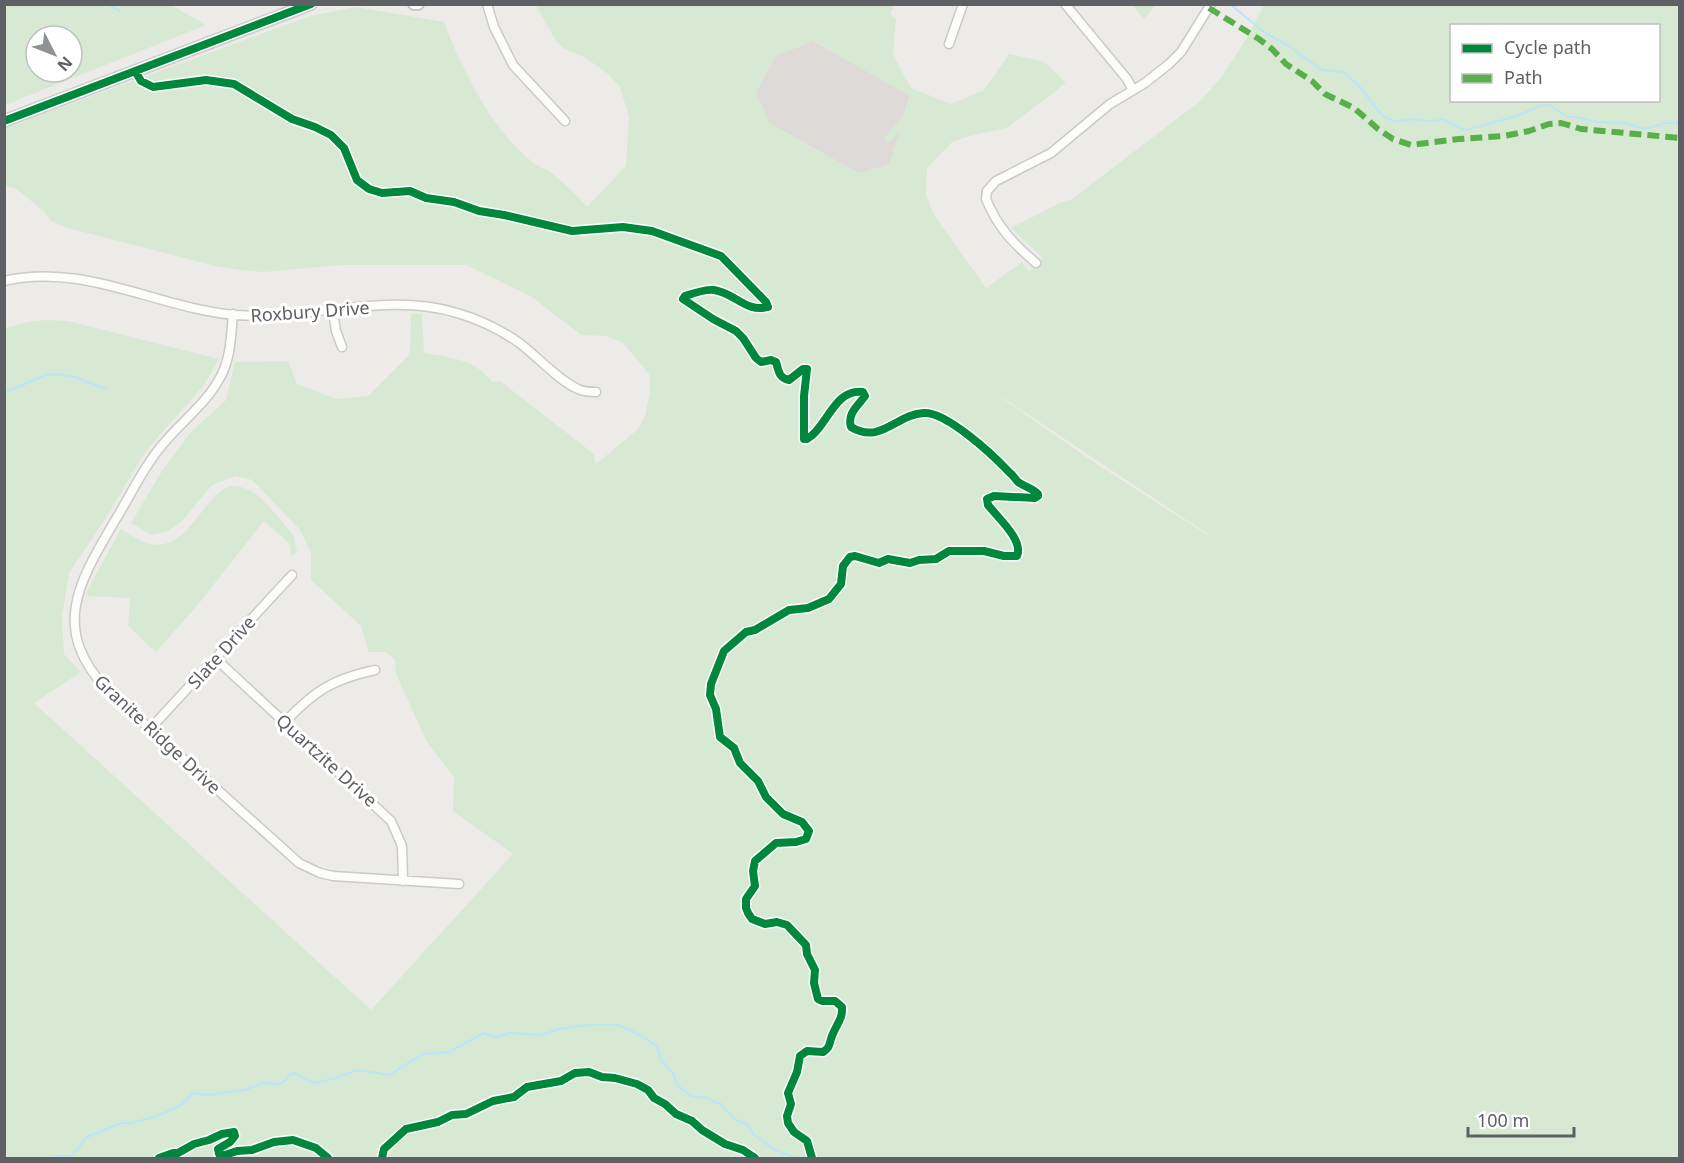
<svg xmlns="http://www.w3.org/2000/svg" width="1684" height="1163" font-family="'Noto Sans',sans-serif">
  <rect width="100%" height="100%" fill="#edebe7"/>
  <path fill="#dddad7" d="M 813,41 L 910,95 L 903,117 L 884,139 L 901,129 L 889,165 L 858,173 L 769,123 L 756,92 L 775,56 Z"/>
  <path fill="#d7e9d2" fill-rule="evenodd" d="M 5,4 L 171,5 L 206,25 L 5,105 ZM 36,36 L 72,36 L 72,72 L 36,72 Z
    M 536,5 L 894,5 L 890,14 L 896,19 L 893,55 L 911,88 L 951,104 L 984,90 L 1009,54 L 1045,62 L 1066,83 L 1007,128 L 973,135 L 952,142 L 927,168 L 926,195 L 934,215 L 986,288 L 1022,262 L 1029,272 L 1043,258 L 1011,228 L 1058,204 L 1072,199 L 1199,102 L 1220,79 L 1247,38 L 1264,5 L 1679,5 L 1679,1158 L 5,1158 L 5,329 C 25,320 46,319 68,321 L 219,359 L 204,385 L 145,452 L 109,513 L 69,573 L 62,616 L 64,654 L 81,672 L 34,703 L 371,1010 L 513,854 L 453,811 L 454,777 L 427,742 L 396,674 L 395,660 L 386,652 L 369,652 L 361,626 L 311,580 L 311,553 L 300,530 L 252,480 L 236,476 L 212,485 L 182,521 L 168,531 L 151,535 L 131,523 L 162,471 L 190,433 L 226,400 L 235,362 L 288,361 L 297,384 L 336,399 L 368,396 L 410,354 L 411,314 L 422,314 L 424,353 C 443,356 468,359 483,372 C 487,376 489,379 493,382 L 500,381 L 594,454 L 595,465 L 638,429 L 646,413 L 650,390 L 649,374 L 623,343 L 607,336 L 581,335 L 532,297 L 466,265 L 340,265 L 264,272 L 240,270 L 215,266 L 68,228 L 51,221 L 44,211 L 15,188 L 5,186 L 5,128 L 310,16 L 356,7 L 444,22 C 462,70 491,128 531,161 C 535,165 542,167 547,170 C 562,180 575,194 587,207 L 626,166 L 629,117 L 620,87 L 607,73 L 586,58 L 563,48 L 554,38 ZM 1452,26 L 1658,26 L 1658,100 L 1452,100 ZM 813,41 L 910,96 L 903,117 L 884,139 L 889,143 L 900,130 L 889,165 L 858,173 L 769,123 L 756,92 L 775,56 ZM 982,384 L 1209,535 L 1209,536 L 1095,463 Z
    M 1132,5 L 1156,5 L 1144,19 Z
    M 230,486 C 258,485 273,512 290,531 L 294,537 L 297,552 L 291,556 L 290,544 L 264,521 L 196,607 L 156,652 L 128,626 L 130,598 L 86,596 L 88,589 L 121,529 C 129,534 138,540 146,543 C 188,555 199,499 230,486 Z"/>
  <g fill="none" stroke-linecap="round" stroke-linejoin="round">
    <path stroke="#bbe5f8" stroke-width="2" d="M 107,4 L 120,11
      M 1230,4 L 1265,33 L 1287,45 L 1322,70 L 1344,72 C 1350,78 1356,82 1361,88 C 1371,99 1378,118 1395,121 C 1401,122 1408,119 1414,119 C 1425,120 1431,123 1442,119 L 1465,130 L 1517,116 L 1540,106 L 1549,105 L 1568,117 L 1576,117 L 1597,122 L 1624,123 L 1645,129 L 1665,123 L 1680,123
      M 4,393 L 46,375 L 57,374 L 75,377 L 106,389
      M 51,1158 L 60,1156 L 71,1157 L 87,1137 L 121,1123 L 130,1123 L 155,1117 L 181,1105 L 193,1093 L 208,1095 L 245,1090 L 263,1083 L 279,1084 L 285,1081 L 289,1075 L 295,1073 L 307,1080 L 316,1083 L 336,1078 L 357,1070 L 390,1075 L 422,1054 L 449,1052 L 484,1033 L 496,1037 L 510,1033 L 541,1035 L 559,1029 L 590,1025 L 618,1025 L 638,1034 L 655,1045 L 658,1049 L 661,1060 L 673,1073 L 677,1084 L 683,1090 L 691,1096 L 708,1098 L 716,1103 L 720,1103 L 734,1119 L 747,1124 L 754,1135 L 775,1150 L 796,1158"/>
    <defs>
      <path id="minor" d="M 487,4 L 494,27 L 513,65 L 565,121
        M 1065,4 L 1127,79 L 1133,90
        M 949,44 L 963,4
        M 1036,263 C 1013,243 998,228 986,199 L 987,191 L 996,181 L 1051,153 L 1110,104 L 1145,83 L 1169,64 L 1181,52 L 1211,4
        M 4,281 C 84,262 157,308 235,315 C 309,321 385,291 457,313 C 478,319 499,329 518,342 C 536,355 559,381 578,389 C 584,392 590,392 596,392
        M 333,311 L 336,331 L 342,347
        M 233,314 C 231,335 231,357 221,376 C 206,405 178,424 159,449 C 142,470 130,496 116,519 C 79,582 49,628 108,691 L 299,863 L 320,873 L 333,876 L 459,884
        M 215,658 L 391,821 L 402,846 L 403,881
        M 285,722 C 314,691 333,679 375,670
        M 150,729 L 292,575"/>
      <path id="tertiary" d="M 414,4 L 418,4
        M 4,121 L 311,4"/>
    </defs>
    <use href="#minor" stroke="#c9cac9" stroke-width="11"/>
    <use href="#tertiary" stroke="#c9cac9" stroke-width="14"/>
    <use href="#minor" stroke="#fcfcfb" stroke-width="8"/>
    <use href="#tertiary" stroke="#fcfcfb" stroke-width="10"/>
    <path stroke="#58b04a" stroke-width="6" stroke-dasharray="12 6" stroke-linecap="butt" d="M 1209,8 L 1259,39 L 1272,49 L 1286,64 L 1312,81 L 1325,94 L 1354,108 L 1378,129 L 1393,139 L 1411,145 L 1459,139 L 1504,136 L 1529,131 L 1549,124 L 1561,123 L 1581,129 L 1680,138"/>
    <defs>
      <path id="cycleway" d="M 135,71 L 141,81 L 153,87 L 206,80 L 234,84 L 292,119 L 315,127 L 331,135 L 344,148 L 357,180 L 369,189 L 382,193 L 410,191 L 426,198 L 454,202 L 479,211 L 504,215 L 572,231 L 623,227 L 652,231 L 721,256 L 766,302 L 768,307 C 746,313 735,293 714,290 C 705,289 694,293 685,296 L 683,299 L 713,319 L 736,331 L 743,338 L 756,358 L 761,362 L 771,360 L 776,362 C 779,372 779,378 789,380 L 803,369 L 807,369 L 804,396 L 804,439 L 807,439 C 827,428 834,388 863,392 L 865,396 C 858,406 847,413 851,427 C 881,445 896,414 924,413 C 947,412 993,455 1009,472 C 1013,475 1015,479 1018,482 C 1025,487 1033,488 1038,494 L 1038,496 L 1035,498 L 994,496 L 987,499 L 988,505 C 997,517 1024,540 1017,556 L 1004,556 L 984,551 L 949,551 L 936,559 L 919,560 L 910,563 L 888,559 L 879,563 L 855,556 L 850,557 L 843,566 L 841,584 L 829,599 L 808,608 L 789,610 L 755,630 L 746,632 L 724,651 L 711,684 L 710,695 L 716,709 L 720,737 L 734,748 L 740,763 L 758,781 L 766,797 L 783,814 L 802,822 L 809,831 L 806,839 L 796,842 L 776,843 L 755,861 L 753,871 L 755,886 L 746,899 L 746,908 L 748,913 L 752,919 L 765,924 L 777,922 L 787,925 L 806,945 L 807,954 L 815,970 L 814,983 L 818,999 L 822,1001 L 835,1001 L 842,1007 C 843,1019 836,1025 832,1036 C 829,1043 831,1047 823,1052 L 807,1051 L 800,1056 L 797,1072 L 788,1093 L 791,1104 L 787,1116 L 788,1123 L 794,1132 L 807,1141 L 812,1158
        M 4,121 L 311,4
        M 159,1158 L 173,1153 L 178,1153 L 194,1144 L 209,1140 L 222,1134 L 234,1132 L 235,1136 L 230,1142 L 218,1149 L 219,1154 L 225,1155 L 237,1151 L 252,1150 L 274,1142 L 293,1140 L 316,1148 L 328,1158
        M 382,1158 L 384,1149 L 406,1129 L 438,1122 L 452,1115 L 466,1114 L 493,1101 L 514,1097 L 527,1087 L 561,1081 L 575,1073 L 589,1072 L 602,1077 L 615,1078 L 637,1084 L 648,1090 L 654,1098 L 665,1104 L 676,1114 L 692,1121 L 702,1130 L 725,1144 L 743,1150 L 755,1158"/>
    </defs>
    <use href="#cycleway" stroke="#fff" stroke-width="11"/>
    <use href="#cycleway" stroke="#00873e" stroke-width="8"/>
  </g>
  <g text-anchor="middle" dominant-baseline="central" stroke-width="6" stroke-linejoin="round" paint-order="stroke">
    <g font-size="18" fill="#5d6165" stroke="#fff">
      <text transform="translate(310 311) rotate(-4)">Roxbury Drive</text>
      <text transform="translate(221 652) rotate(-48)">Slate Drive</text>
      <text transform="translate(158 734) rotate(43)">Granite Ridge Drive</text>
      <text transform="translate(327 760) rotate(42)">Quartzite Drive</text>
    </g>
  </g>
  <rect width="1684" height="1163" fill="none" stroke="#5d6165" stroke-width="12"/>
  <rect x="1450" y="24" width="210" height="78" fill="#ffffff" stroke="#bec0c1" stroke-width="1.5"/>
  <rect x="1462" y="44" width="30" height="9" fill="#00873e" stroke="#bec0c1" stroke-width="1.5"/>
  <text x="1504" y="54" font-size="18" fill="#5d6165">Cycle path</text>
  <rect x="1462" y="74" width="30" height="9" fill="#58b04a" stroke="#bec0c1" stroke-width="1.5"/>
  <text x="1504" y="84" font-size="18" fill="#5d6165">Path</text>
  <g transform="translate(54 54) rotate(132)"><circle r="28" fill="#ffffff" stroke="#bec0c1" stroke-width="1.5"/>
  <path d="M0-4.5L10 22L0 15L-10 22Z" fill="#8f9192"/>
  <text y="-9" font-size="16" font-weight="bold" text-anchor="middle" fill="#5d6165">N</text>
  </g>
  <path d="M1468 1127v9h106v-9" fill="none" stroke="#5d6165" stroke-width="3"/>
  <text x="1477" y="1127" font-size="18" fill="#5d6165" stroke="#ffffff" stroke-width="4.5" paint-order="stroke">100 m</text>
</svg>
